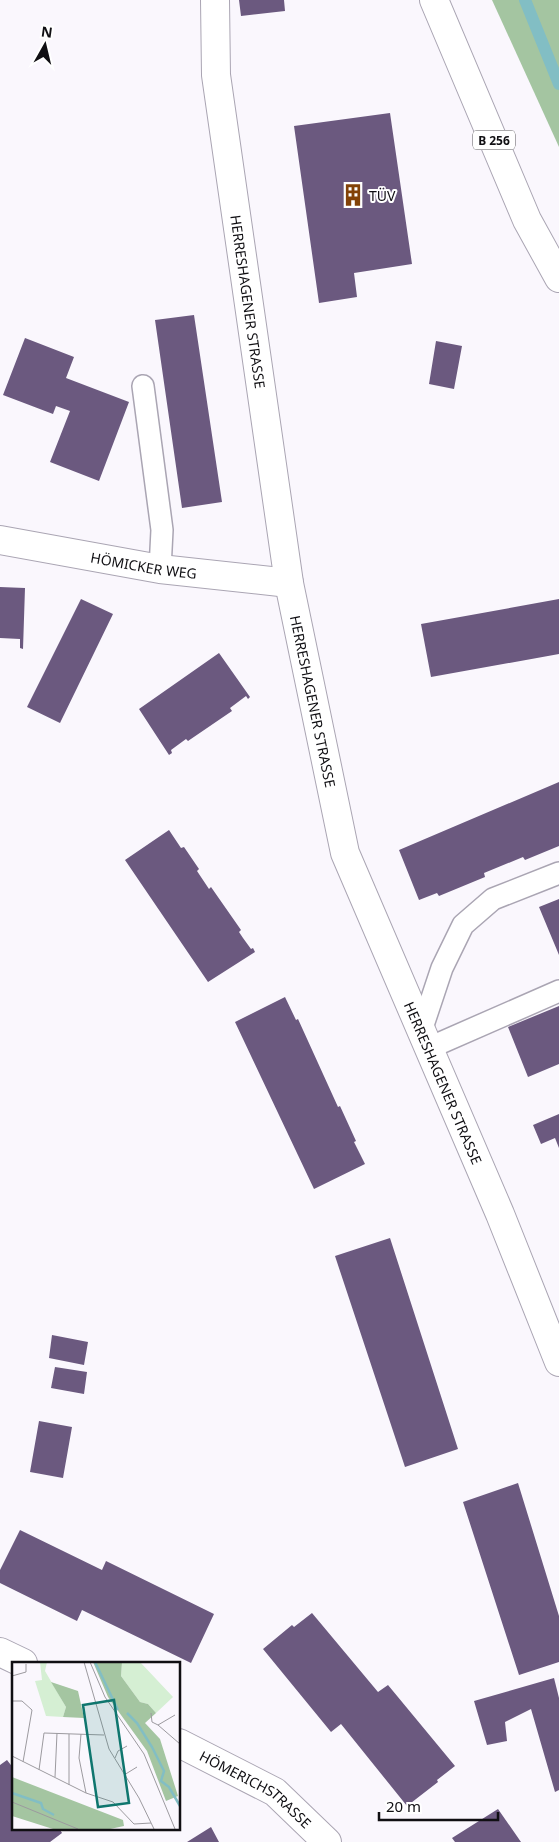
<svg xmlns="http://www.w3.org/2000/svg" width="559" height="1842" font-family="'Noto Sans',sans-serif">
  <rect width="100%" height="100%" fill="#faf7fd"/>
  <path fill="#a4c5a1" d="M 492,0 L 559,0 L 559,147 Z"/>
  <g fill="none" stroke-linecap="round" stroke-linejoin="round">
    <path stroke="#82bec4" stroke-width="12" d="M 525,0 L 559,84"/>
  </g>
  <path fill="#6b597f" d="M 239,0 L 284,0 L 285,11 L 241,16 Z
    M 390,113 L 412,264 L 354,273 L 357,297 L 319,303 L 294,126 Z
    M 194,315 L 222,502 L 182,508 L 155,320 Z
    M 25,338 L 74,357 L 66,378 L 129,402 L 99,481 L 50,462 L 70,411 L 56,406 L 53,414 L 3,395 Z
    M 436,341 L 462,346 L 454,389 L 429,384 Z
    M 0,587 L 25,588 L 23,649 L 20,648 L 20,639 L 0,638 Z
    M 81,599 L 113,614 L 60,723 L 27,707 Z
    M 559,599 L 559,654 L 431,677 L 421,624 Z
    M 219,653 L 250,697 L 248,699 L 246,696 L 230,708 L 232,711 L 188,741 L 186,739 L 171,750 L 172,753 L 169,755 L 139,709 Z
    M 559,782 L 559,846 L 525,860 L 523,857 L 484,873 L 485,877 L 439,896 L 437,893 L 419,900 L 399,850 Z
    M 169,830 L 181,848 L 184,847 L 199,869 L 197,871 L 209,889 L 211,887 L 241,930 L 239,932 L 243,938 L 251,949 L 253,948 L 255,952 L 208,982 L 125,860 Z
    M 559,899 L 559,955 L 539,907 Z
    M 285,997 L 296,1020 L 298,1019 L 338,1107 L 340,1106 L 356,1141 L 354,1142 L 365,1164 L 314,1189 L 235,1022 Z
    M 559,1006 L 559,1064 L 528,1077 L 508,1027 Z
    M 559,1114 L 559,1148 L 555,1138 L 541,1144 L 533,1125 Z
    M 390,1238 L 458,1449 L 405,1467 L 335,1256 Z
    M 52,1335 L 88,1342 L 84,1365 L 49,1358 Z
    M 55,1367 L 87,1372 L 84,1394 L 51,1388 Z
    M 39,1421 L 72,1427 L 63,1478 L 30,1472 Z
    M 518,1483 L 559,1616 L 559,1662 L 519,1675 L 463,1502 Z
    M 20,1530 L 102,1570 L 106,1561 L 214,1614 L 191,1663 L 82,1610 L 77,1621 L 0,1583 L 0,1570 Z
    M 312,1613 L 378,1692 L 388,1685 L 455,1766 L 437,1780 L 438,1782 L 407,1806 L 341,1724 L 331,1732 L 263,1649 L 292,1625 L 294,1627 Z
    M 554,1678 L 559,1698 L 559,1790 L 555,1792 L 531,1709 L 505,1722 L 507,1741 L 487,1745 L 474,1701 Z
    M 7,1760 L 14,1769 L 14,1828 L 59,1828 L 62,1833 L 50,1842 L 0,1842 L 0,1765 Z
    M 498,1809 L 521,1842 L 455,1842 L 452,1838 Z
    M 211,1827 L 219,1842 L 187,1842 Z"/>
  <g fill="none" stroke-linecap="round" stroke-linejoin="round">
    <defs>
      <path id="lane" d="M 143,386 L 162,530 L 160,569
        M 421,1031 L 442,968 L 463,925 L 493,899 L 559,873
        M 429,1048 L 559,991"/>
      <g id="street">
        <path id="s1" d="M 215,0 L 216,75 L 289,583 L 345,853 L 500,1214 L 559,1362"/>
        <path id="s2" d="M 0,540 L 160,569 L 289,583"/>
        <path d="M 0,1652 L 23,1663"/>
        <path id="s3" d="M 179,1743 L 275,1792 L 327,1842"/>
      </g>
      <path id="primary" d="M 434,0 L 527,220 L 559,278"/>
    </defs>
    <use href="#lane" stroke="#aaa5b3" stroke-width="24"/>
    <use href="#street" stroke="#aaa5b3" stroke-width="30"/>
    <use href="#primary" stroke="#aaa5b3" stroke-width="30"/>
    <use href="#lane" stroke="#fff" stroke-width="21"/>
    <use href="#street" stroke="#fff" stroke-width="28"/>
    <use href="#primary" stroke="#fff" stroke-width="28"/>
  </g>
  <defs>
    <symbol id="building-bare" viewBox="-9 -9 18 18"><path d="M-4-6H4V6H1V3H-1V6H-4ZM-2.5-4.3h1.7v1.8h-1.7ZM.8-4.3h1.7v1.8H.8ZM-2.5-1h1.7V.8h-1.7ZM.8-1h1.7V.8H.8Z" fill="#824207" stroke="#fff" stroke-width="2.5" paint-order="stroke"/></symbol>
  </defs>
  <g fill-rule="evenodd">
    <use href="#building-bare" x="337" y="179" width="32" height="32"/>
  </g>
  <g text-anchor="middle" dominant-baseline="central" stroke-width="4" stroke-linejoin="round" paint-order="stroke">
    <rect fill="#fff" stroke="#58575a" stroke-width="1" x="473" y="130.5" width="42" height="19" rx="4"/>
    <g font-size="12" font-weight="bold" fill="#100f13">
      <text x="494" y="140">B 256</text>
    </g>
    <g font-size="14" fill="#100f13" stroke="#fff" text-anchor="start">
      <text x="369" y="195">TÜV</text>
    </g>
    <g font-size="14" fill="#100f13" stroke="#fff">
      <text stroke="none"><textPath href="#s1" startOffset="304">HERRESHAGENER STRASSE</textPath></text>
      <text stroke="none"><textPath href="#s2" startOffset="146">HÖMICKER WEG</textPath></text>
      <text stroke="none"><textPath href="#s1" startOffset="709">HERRESHAGENER STRASSE</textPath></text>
      <text stroke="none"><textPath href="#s1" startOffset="1114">HERRESHAGENER STRASSE</textPath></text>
      <text stroke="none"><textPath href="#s3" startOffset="90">HÖMERICHSTRASSE</textPath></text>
    </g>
  </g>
  <g transform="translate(12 1662)">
    <rect width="168" height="168" fill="#faf7fd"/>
    <path d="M 28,0 L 35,0 L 33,9 L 54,45 L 51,55 L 34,54 L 23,19 L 30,18 ZM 110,0 L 128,0 L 161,35 L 144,51 L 136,42 L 128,40 L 109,14 Z" fill="#d5efd3"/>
    <path d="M 81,0 L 110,0 L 109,14 L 128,40 L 136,42 L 144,51 L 133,61 L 148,77 L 166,134 L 154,139 L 135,89 L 96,35 ZM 39,20 L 66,29 L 72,56 L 51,55 L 54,45 ZM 0,115 L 111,158 L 112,164 L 98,167 L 41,167 L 0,154 Z" fill="#a4c5a1"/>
    <path fill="none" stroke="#82bec4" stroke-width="2.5" d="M 83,0 L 106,48M 115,51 L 125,61 L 140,85 L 152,109 L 149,119 L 157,125 L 168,144M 0,131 L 29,141 L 31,147 L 42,153"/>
    <path fill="none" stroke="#9c9a9f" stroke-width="1" d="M 72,0 L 97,87 L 127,136 L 142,167M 78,0 L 93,35 L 132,92 L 163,167M 0,14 L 14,10 L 14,2M 0,39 L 10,39 L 20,48 L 11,100M 139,51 L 140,60 L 146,63M 163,53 L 146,63 L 168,82M 57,72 L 57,123M 69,72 L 67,96 L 74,131M 0,94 L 74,131 L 101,140 L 122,162 L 139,161M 103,96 L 106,89 L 115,84M 27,108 L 32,71 L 92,73M 112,113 L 125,105M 43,115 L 45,71M 0,140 L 66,167"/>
    <path fill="#0f766e" fill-opacity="0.15" stroke="#0f766e" stroke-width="2.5" d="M 102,38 L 117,141 L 86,145 L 71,43 Z"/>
    <rect width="168" height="168" fill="none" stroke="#100f13" stroke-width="2.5"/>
  </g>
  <g transform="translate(45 45) rotate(8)" stroke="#ffffff" stroke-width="4" paint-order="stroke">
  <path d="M0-4L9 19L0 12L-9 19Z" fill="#100f13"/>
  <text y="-8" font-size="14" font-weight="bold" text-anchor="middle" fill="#100f13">N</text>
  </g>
  <path d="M379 1812v8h119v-8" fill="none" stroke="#100f13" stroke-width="2.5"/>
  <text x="386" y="1812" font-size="15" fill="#100f13" stroke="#ffffff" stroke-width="4" paint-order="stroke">20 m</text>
</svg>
